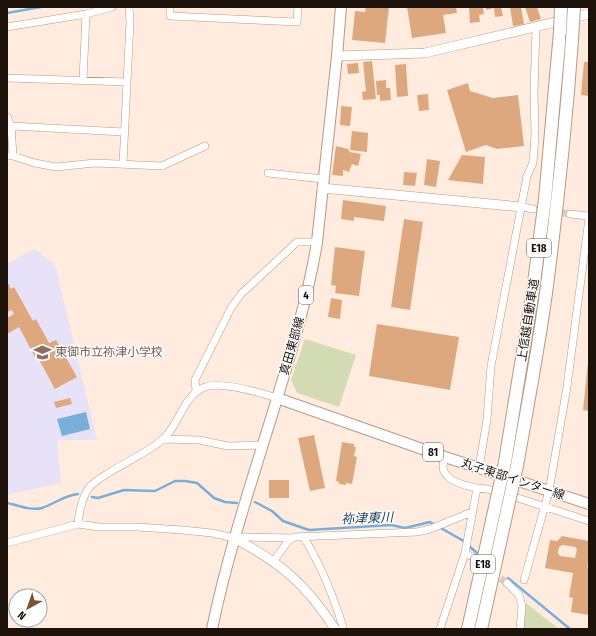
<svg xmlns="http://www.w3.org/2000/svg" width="596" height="636" font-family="'Fira Sans Condensed','Noto Sans JP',sans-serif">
  <rect width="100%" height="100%" fill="#ffecde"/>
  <path fill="#e8e2f8" d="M 34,249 L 55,264 L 97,440 L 57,440 L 61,483 L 7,495 L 7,264 Z"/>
  <path fill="#d2dbb2" d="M 305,339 L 356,355 L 339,407 L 297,393 L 291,380 Z
    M 526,603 L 559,629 L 522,629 L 523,618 Z"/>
  <path fill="#7aaeda" d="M 86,412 L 90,429 L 62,436 L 57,419 Z"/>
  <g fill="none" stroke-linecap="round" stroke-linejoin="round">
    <path stroke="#7aaeda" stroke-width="2.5" d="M 7,13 L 41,7
      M 92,497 L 98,498 L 124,490 L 155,491 L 175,481 L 185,481 L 197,483 L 214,498 L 225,502 L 237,503
      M 255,502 L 272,511 L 283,521 L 309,530 L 391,525 L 405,528 L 430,522 L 435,525
      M 7,503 C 18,505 30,511 42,508 C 54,504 65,495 78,494
      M 439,527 L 462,540 L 477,553
      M 508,578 L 570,629"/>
  </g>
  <path fill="#dea87f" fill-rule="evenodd" d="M 366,7 L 389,7 L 385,43 L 352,40 L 355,11 L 365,12 Z
    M 407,7 L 456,7 L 457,13 L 443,15 L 446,33 L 412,38 Z
    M 469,7 L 483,7 L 484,14 L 479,15 L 480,22 L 470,23 Z
    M 486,7 L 501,7 L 503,16 L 495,17 L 494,8 L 486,10 Z
    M 510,7 L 521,7 L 524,24 L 513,26 Z
    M 525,7 L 537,7 L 541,19 L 530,22 Z
    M 372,61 L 376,99 L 363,100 L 362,92 L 366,91 L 363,62 Z
    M 584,62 L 589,62 L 589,96 L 581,95 Z
    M 358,63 L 359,73 L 348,74 L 347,64 Z
    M 406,64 L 408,96 L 397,97 L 395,65 Z
    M 386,80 L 386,88 L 390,88 L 391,100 L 380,101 L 380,95 L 377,95 L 376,81 Z
    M 468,83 L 470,91 L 493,98 L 518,95 L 524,146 L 497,149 L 486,145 L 466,152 L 447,90 Z
    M 428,94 L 429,110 L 419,111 L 417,95 Z
    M 341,106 L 352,107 L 350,126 L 340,125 Z
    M 352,131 L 368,133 L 367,152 L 350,150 Z
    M 336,146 L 348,149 L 350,152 L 361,154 L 358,166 L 352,164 L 349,172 L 343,170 L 343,176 L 332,175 Z
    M 462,155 L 485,157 L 483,184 L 448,180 Z
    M 427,159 L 440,161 L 436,187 L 424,185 Z
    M 404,172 L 417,173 L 415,186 L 403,185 Z
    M 343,200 L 386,206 L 384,221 L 354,217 L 354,221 L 341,219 Z
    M 404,219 L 423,222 L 410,310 L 391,307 Z
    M 335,247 L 365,251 L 359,296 L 335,293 L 336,286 L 331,285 Z
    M 7,281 L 11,289 L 14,287 L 33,321 L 36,319 L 49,343 L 56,340 L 77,377 L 55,389 L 38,358 L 36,359 L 19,327 L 7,334 L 7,318 L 14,314 L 12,310 L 7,312 Z
    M 331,298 L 342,300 L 340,319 L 328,317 Z
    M 377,324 L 459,337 L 450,390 L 369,376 Z
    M 588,363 L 589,364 L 589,411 L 583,410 Z
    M 70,398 L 72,404 L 56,408 L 54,402 Z
    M 314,435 L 325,488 L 310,491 L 298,438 Z
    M 342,442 L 354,444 L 354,447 L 356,447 L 354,456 L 357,457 L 352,484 L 346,483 L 346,485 L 339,484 L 339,482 L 336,481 Z
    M 269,480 L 289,480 L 289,498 L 269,498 Z
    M 562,536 L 589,541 L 589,556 L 587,567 L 589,568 L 589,615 L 571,612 L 573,598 L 569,597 L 573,573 L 545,568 L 550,540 L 557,541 ZM 563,545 L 575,547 L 577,549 L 575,558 L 560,556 L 558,553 L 559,547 Z"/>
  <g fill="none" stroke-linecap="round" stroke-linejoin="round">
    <path stroke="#ddcbbe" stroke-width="7" stroke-dasharray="7 3.5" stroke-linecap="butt" d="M 552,211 L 570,214
      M 492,572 L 507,583"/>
    <defs>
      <path id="street" d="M 170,7 L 170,16 L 297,22 L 298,7
        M 7,27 L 86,14 L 112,7
        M 7,78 L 127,82
        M 83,80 L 86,14
        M 7,117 L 11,126 L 13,156
        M 11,126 L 124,132
        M 7,156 L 13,156 L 35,163 L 56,167 L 95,163 L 162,166 L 205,146
        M 123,164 L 130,22 L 129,7
        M 268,173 L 323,179
        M 522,207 L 533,209
        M 570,214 L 589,216
        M 196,391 L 195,380 L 231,308 L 241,294 L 297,242 L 317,242
        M 163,439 L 199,440 L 228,446 L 263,445
        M 445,457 C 444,460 443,463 443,467 C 444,481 466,486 477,488
        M 479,468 L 487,419 L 491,366 L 527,176 L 533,163 L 535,135 L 534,93 L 536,27
        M 78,524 C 79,513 82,499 88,489 C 93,483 100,478 107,474 C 125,462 145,454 162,440 C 179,426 183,395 205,387 C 221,381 261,393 277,398
        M 303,536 C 321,565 333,595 343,627 L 343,629
        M 243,537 L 291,538
        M 7,543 L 78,524 L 99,527 L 137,527 L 182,530 L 212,533 L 234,538
        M 465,553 L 476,559
        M 274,561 L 288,541 L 294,537 L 417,532 L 430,529 L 472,512
        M 524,580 L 549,491 L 567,387 L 589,218
        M 507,583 L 519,595 L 522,606 L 520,629
        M 440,629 L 465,553 L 477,488 L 487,489 L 518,498 L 589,521"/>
      <path id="secondary" d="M 337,56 L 425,53 L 589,14
        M 322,188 L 522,207
        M 234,538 C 281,563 306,584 335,629"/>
      <path id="primary" d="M 277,398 L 445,457 L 589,504
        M 212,629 C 230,542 260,457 285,372 C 298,329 310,286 317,242 L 337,56 L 341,7"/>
      <path id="highway" d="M 505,462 L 533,290 L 545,199 L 560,32
        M 517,466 C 527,408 538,351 546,293 C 557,209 566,124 572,40
        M 468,629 L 497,498
        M 481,629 L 509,502"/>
    </defs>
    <use href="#street" stroke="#b79984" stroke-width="8"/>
    <use href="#secondary" stroke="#b79984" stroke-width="10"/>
    <use href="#primary" stroke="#b79984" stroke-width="12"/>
    <use href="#highway" stroke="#b79984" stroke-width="14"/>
    <use href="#street" stroke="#fff" stroke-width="7"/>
    <use href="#secondary" stroke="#fff" stroke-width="9"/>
    <use href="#primary" stroke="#fff" stroke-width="10"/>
    <use href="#highway" stroke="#fff" stroke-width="12"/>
    <defs>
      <path id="highway-bridge" d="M 560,32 L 561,7
        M 572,40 L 574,7
        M 497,498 L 505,462
        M 509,502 L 517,466"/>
    </defs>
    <use href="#highway-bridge" stroke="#b79984" stroke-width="14" stroke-linecap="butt"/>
    <use href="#highway-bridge" stroke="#fff" stroke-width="12"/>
  </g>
  <defs>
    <symbol id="school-bare" viewBox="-9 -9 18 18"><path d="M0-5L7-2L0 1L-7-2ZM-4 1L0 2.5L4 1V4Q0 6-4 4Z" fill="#8d6e63" stroke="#fff" stroke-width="2.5" paint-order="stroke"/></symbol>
  </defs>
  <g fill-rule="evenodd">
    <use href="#school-bare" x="30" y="340" width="25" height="25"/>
  </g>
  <g text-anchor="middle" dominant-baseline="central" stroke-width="3" stroke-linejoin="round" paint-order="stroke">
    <g fill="#fff" stroke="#615a54" stroke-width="1">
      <rect x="527" y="239" width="24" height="18" rx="3"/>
      <rect x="299" y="286" width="14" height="18" rx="3"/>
      <rect x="423" y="443" width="20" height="18" rx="3"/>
      <rect x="471" y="555" width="24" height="18" rx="3"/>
    </g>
    <g font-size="11" font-weight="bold" fill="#1d130b">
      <text x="539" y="248">E18</text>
      <text x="306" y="295">4</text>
      <text x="433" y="452">81</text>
      <text x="483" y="564">E18</text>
    </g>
    <g font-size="12" fill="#1d130b" stroke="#fff">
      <text transform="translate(528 320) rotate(-81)">上信越自動車道</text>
      <text transform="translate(292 346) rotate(-74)">真田東部線</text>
      <text transform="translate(513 479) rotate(18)">丸子東部インター線</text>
    </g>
    <g font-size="12" fill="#785e54" stroke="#fff" text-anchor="start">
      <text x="55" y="352">東御市立祢津小学校</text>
    </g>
    <g font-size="13" font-style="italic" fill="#163d5b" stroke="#fff">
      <text transform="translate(367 518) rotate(-2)">祢津東川</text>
    </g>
  </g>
  <rect width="596" height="636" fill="none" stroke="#1d130b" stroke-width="16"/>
  <g transform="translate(28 608) rotate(220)"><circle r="19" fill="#ffffff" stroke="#a5a19d"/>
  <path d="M0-3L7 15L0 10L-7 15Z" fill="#78552e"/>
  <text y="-6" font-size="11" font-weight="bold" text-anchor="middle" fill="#1d130b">N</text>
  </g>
</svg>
